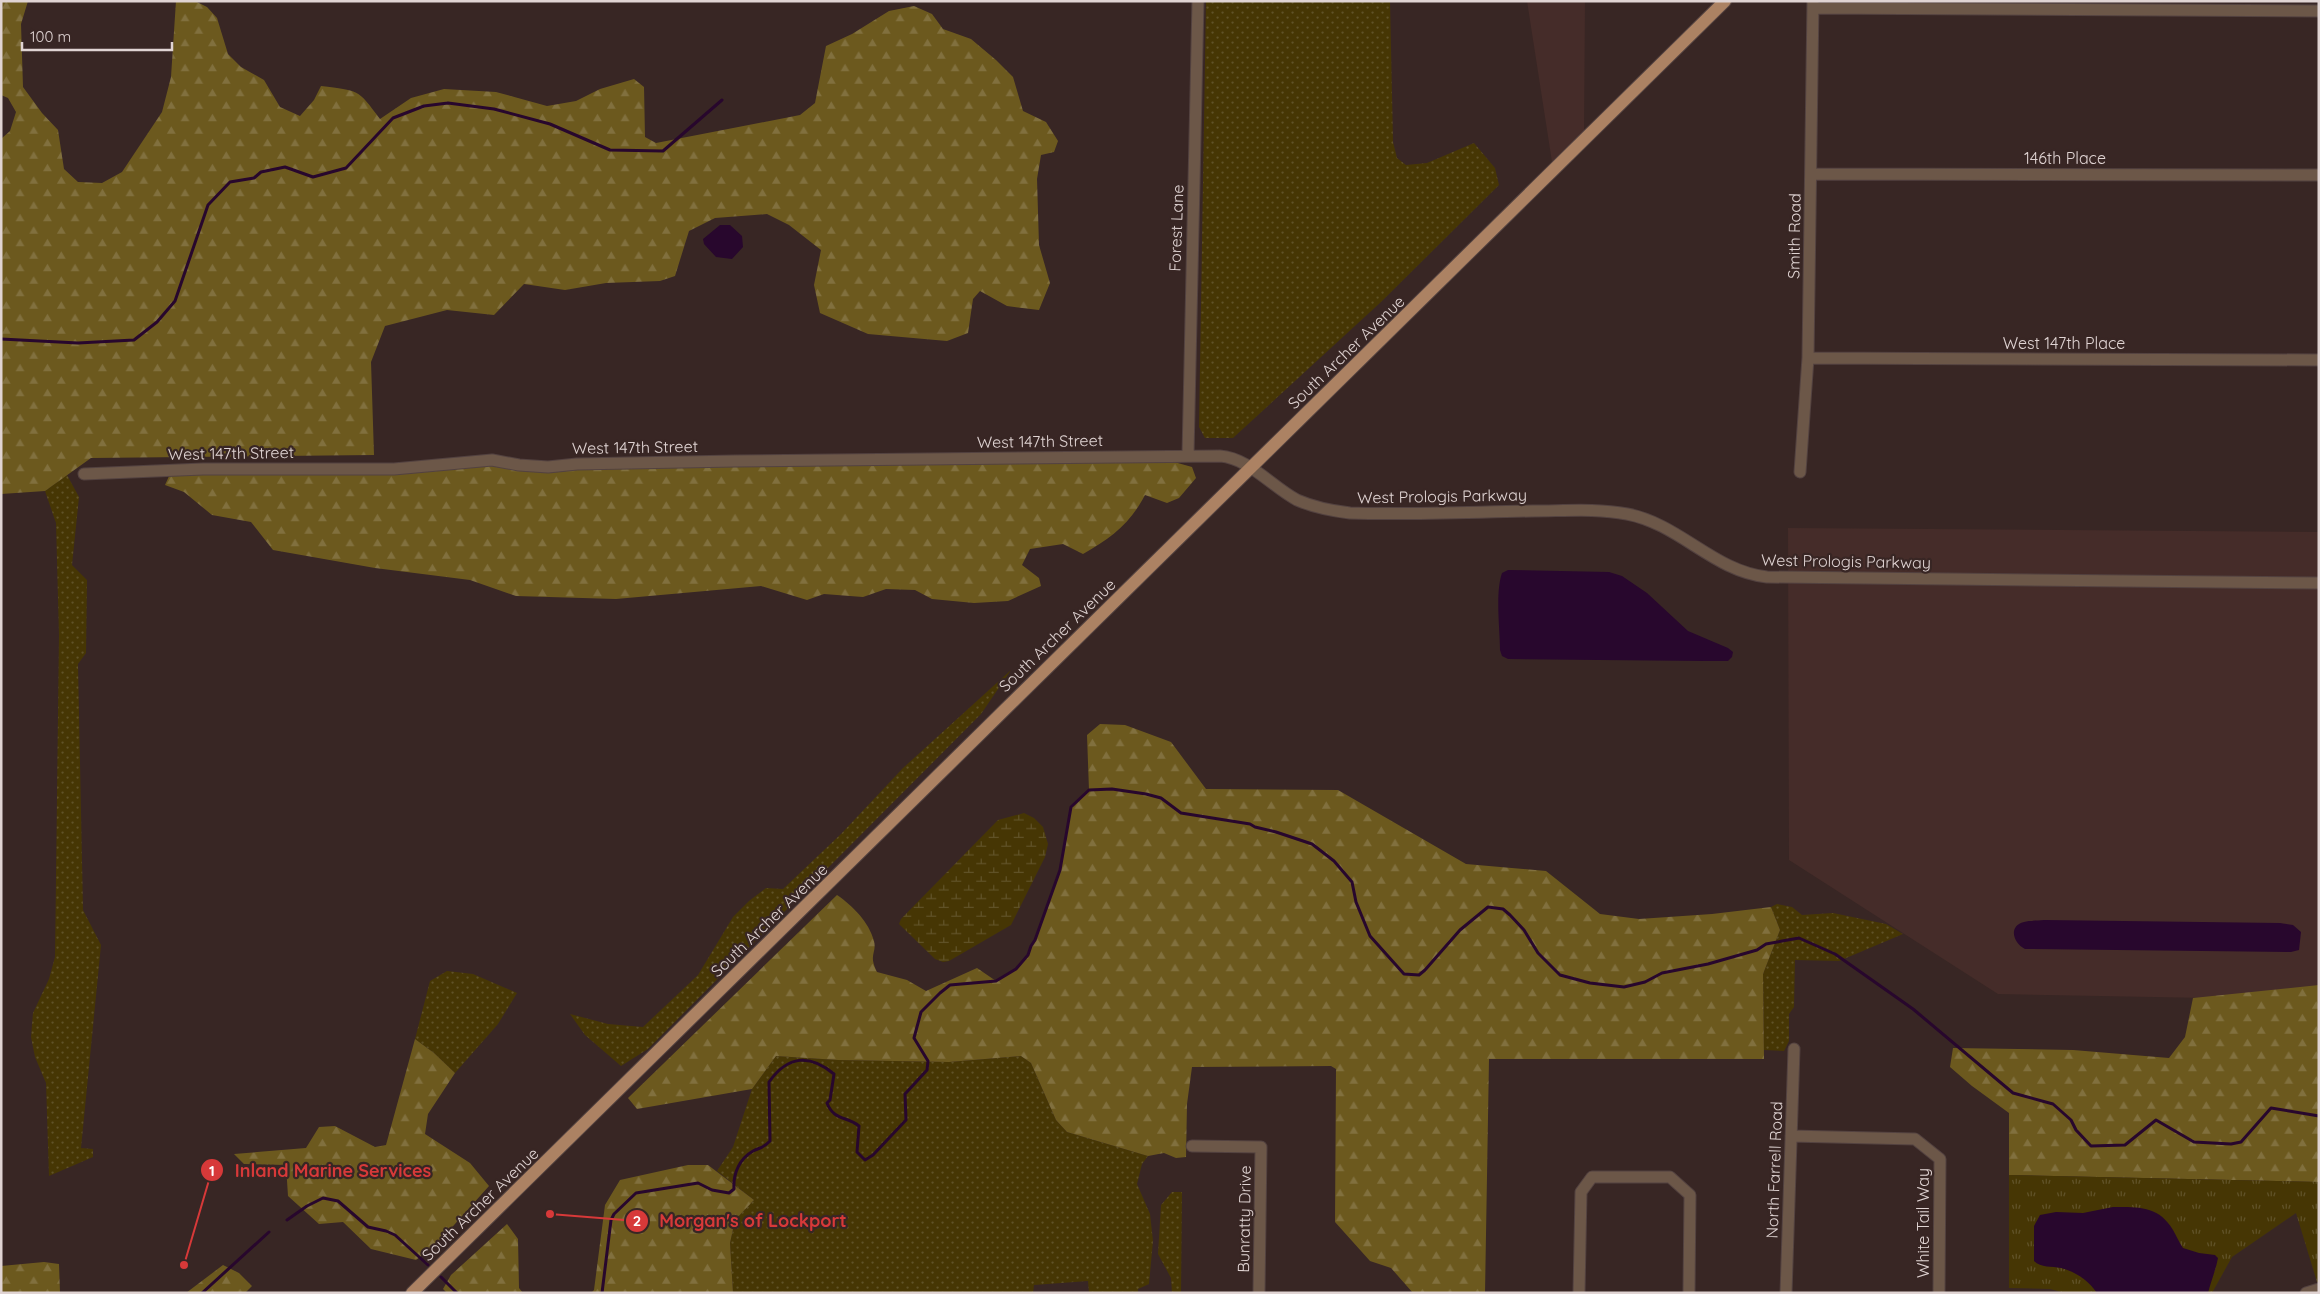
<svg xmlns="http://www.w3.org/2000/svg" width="2320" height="1294" font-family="Quicksand,sans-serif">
  <defs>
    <pattern id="grass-dots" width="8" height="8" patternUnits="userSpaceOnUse" patternTransform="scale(1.25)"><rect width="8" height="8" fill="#463604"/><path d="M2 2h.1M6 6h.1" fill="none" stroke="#605228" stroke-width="1.8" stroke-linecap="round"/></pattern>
    <pattern id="forest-firs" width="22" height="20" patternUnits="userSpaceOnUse" patternTransform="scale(1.25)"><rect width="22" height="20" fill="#6c591e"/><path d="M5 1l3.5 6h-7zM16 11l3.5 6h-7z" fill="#81703e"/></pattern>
    <pattern id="wetland-marsh" width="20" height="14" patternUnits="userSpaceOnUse" patternTransform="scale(1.25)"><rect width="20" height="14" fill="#463604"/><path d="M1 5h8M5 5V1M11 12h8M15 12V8" fill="none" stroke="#605228"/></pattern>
    <pattern id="park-tufts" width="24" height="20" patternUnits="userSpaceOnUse" patternTransform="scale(1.25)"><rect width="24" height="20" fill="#463604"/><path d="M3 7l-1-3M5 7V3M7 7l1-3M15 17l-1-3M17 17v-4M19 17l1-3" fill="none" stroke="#605228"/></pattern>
  </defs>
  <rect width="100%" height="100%" fill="#382624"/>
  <path fill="#452c29" d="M 1527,1 L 1585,1 L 1584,133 L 1552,162 Z
    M 1788,528 L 2319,532 L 2319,1000 L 1998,994 L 1789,860 Z"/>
  <path fill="url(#grass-dots)" d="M 1206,1 L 1390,1 L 1393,142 L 1397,158 L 1406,165 L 1427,163 L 1474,143 L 1495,168 L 1499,185 L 1381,302 L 1233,438 L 1205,438 L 1199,427 Z
    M 67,475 L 79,497 L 72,565 L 87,580 L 86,653 L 78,664 L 83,910 L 101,945 L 81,1148 L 93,1149 L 93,1157 L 49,1176 L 46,1083 L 35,1057 L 31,1037 L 33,1013 L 49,979 L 55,957 L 59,635 L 56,523 L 45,491 Z
    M 1011,670 L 981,714 L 648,1049 L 621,1066 L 585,1035 L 570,1014 L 608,1024 L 643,1027 L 698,975 L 733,917 L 749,901 L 766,888 L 783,889 L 841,834 L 903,768 Z
    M 1777,904 L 1792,907 L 1802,915 L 1833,913 L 1886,924 L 1903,934 L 1839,961 L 1795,960 L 1794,1007 L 1789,1014 L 1789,1041 L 1784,1051 L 1764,1050 L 1763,974 L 1780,930 L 1771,907 Z
    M 447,971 L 473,974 L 517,993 L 498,1024 L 455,1073 L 434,1053 L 415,1039 L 430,981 Z
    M 776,1056 L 838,1060 L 949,1062 L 1021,1056 L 1031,1063 L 1056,1120 L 1067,1132 L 1148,1156 L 1142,1164 L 1137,1184 L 1150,1214 L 1153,1241 L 1149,1284 L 1138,1289 L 1138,1293 L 1089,1293 L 1088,1281 L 1034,1285 L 1033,1293 L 733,1293 L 730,1243 L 735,1220 L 754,1200 L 717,1171 L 733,1147 L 752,1089 Z
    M 1172,1192 L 1182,1192 L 1181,1293 L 1172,1293 L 1171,1278 L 1158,1254 L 1161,1205 Z"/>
  <path fill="url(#forest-firs)" d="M 1,1 L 28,1 L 21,24 L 23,87 L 42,113 L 58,130 L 64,169 L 78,182 L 102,183 L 122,172 L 162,112 L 171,77 L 176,1 L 195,1 L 207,7 L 217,18 L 228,54 L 241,67 L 264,80 L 280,107 L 300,116 L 314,100 L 321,86 C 359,91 357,88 380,119 L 411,98 L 444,89 L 496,92 L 547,106 L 576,101 L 600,89 L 634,79 L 644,87 L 645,137 L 656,143 L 800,115 L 815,103 L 826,46 L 852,34 L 889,11 L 914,6 L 932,14 L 943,29 L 971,39 L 996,60 L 1013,77 L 1023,111 L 1046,122 L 1058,141 L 1054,152 L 1041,155 L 1037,179 L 1039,245 L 1050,283 L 1039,310 L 1007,306 L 980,291 L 973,299 L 968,333 L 947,341 L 868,334 L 820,313 L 814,285 L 821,250 L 789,225 L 767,214 L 715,218 L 689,231 L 675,276 L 660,281 L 606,283 L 565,290 L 524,284 L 494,315 L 447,310 L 385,326 L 371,362 L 374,455 L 91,458 L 45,491 L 1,494 L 1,139 L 10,131 L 16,112 L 8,98 L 1,95 Z
    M 1167,460 L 1192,467 L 1196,478 L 1179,498 L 1167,503 L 1145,495 C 1130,524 1111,538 1083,554 L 1063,544 L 1030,549 L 1022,565 L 1039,578 L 1041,586 L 1008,601 L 974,603 L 932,599 L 915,590 L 886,589 L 863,597 L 824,594 L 807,600 L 761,586 L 616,599 L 516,596 L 470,580 L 375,568 L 273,550 L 251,522 L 212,515 L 184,492 L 165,485 L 170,474 L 445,465 Z
    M 1100,724 L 1125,725 L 1171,742 L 1206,789 L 1338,790 L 1466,864 L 1546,871 L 1600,914 L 1639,919 L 1712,914 L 1771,907 L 1780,930 L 1763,974 L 1764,1059 L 1489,1059 L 1485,1293 L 1413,1293 L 1391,1268 L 1370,1261 L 1335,1222 L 1336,1069 L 1331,1066 L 1192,1067 L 1187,1104 L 1186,1157 L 1176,1158 L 1164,1153 L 1148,1156 L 1067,1132 L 1056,1120 L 1031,1063 L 1021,1056 L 949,1062 L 838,1060 L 776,1056 L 752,1089 L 637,1109 L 628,1098 L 837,895 C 853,906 869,922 874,941 C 877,953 868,954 877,972 L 907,980 L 926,991 L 977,968 L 996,981 C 1007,974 1022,967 1028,955 C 1031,949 1031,945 1035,940 L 1060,870 L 1071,807 L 1089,790 L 1087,735 Z
    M 2319,985 L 2319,1182 L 2009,1175 L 2009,1113 L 1972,1086 L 1950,1067 L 1953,1048 L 2073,1050 L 2169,1058 L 2185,1037 L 2193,998 Z
    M 415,1039 L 434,1053 L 455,1073 L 428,1114 L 425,1134 L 470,1163 L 489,1186 L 437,1244 L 416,1260 L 371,1249 L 343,1222 L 319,1224 L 288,1196 L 286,1165 L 244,1164 L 234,1154 L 306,1148 L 319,1127 L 335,1126 L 375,1147 L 386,1145 Z
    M 688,1165 L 708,1165 L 754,1200 L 735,1220 L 730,1243 L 733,1293 L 591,1293 L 594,1290 L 605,1205 L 620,1180 Z
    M 507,1224 L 518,1239 L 519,1288 L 523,1293 L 447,1293 L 443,1289 L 451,1275 Z
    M 44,1262 L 59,1264 L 60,1293 L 1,1293 L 1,1266 Z
    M 223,1265 L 239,1273 L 252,1286 L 245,1293 L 186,1293 Z"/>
  <path fill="url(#wetland-marsh)" d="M 1024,813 L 1034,818 L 1043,827 L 1048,844 L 1045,857 L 1011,925 L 949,961 L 943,962 L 935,959 L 899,924 L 901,919 L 998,820 Z"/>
  <path fill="url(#park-tufts)" d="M 2009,1175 L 2319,1182 L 2319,1282 L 2317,1282 L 2296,1213 L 2232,1257 L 2212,1293 L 2065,1293 L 2050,1289 L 2009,1288 Z"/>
  <path fill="#28072d" d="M 720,225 L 730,225 L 742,236 L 743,247 L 732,259 L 716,257 L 704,244 L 703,239 Z
    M 1508,570 L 1609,572 L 1622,576 L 1647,593 L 1688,631 L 1728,648 L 1733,652 L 1732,657 L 1728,661 L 1703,661 L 1508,659 L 1502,656 L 1500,650 C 1500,628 1495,594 1502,573 Z
    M 2044,920 L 2280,923 L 2293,925 L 2301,932 L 2299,950 L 2291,952 L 2025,949 C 2013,943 2008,926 2024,922 C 2030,920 2038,921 2044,920 Z
    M 2113,1207 C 2139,1207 2159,1206 2173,1230 C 2177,1237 2179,1242 2183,1248 L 2199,1253 L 2215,1255 L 2218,1258 C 2216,1269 2211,1281 2208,1293 L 2097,1293 C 2088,1280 2076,1272 2061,1268 C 2052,1266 2041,1268 2034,1261 L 2034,1226 L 2040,1215 L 2056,1212 L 2083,1213 Z"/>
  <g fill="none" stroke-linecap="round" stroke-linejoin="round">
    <path stroke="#28072d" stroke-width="3" d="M 1,339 L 78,343 L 134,340 L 157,322 L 175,301 L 208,205 L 230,182 L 254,178 L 261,172 L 285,167 L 313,177 L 346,168 L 393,118 L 424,106 L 448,103 L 494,109 L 550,124 L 610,150 L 663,151 L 722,100
      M 287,1220 L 307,1206 L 323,1198 L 338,1201 L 368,1227 L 386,1231 L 395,1235 L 428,1265
      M 441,1277 L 457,1293
      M 202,1293 L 269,1232
      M 602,1293 L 611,1220 L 614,1214 L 636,1193 L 698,1183 L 712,1190 L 729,1193 L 734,1189 C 733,1174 739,1159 753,1151 C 761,1147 762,1149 770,1141 L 769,1082 C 788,1055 810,1054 834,1074 L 830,1100 L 827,1103 C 834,1121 847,1116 859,1126 L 857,1152 L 865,1160 L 873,1155 L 906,1120 L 905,1094 L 927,1070 L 928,1061 L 914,1038 L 921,1012 L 940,993 L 950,985 L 996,981 L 1016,969 L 1028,955 L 1031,946 L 1035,940 L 1060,870 L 1071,807 L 1089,790 L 1112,789 L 1146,794 L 1161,798 L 1181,813 L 1250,824 L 1255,827 L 1276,832 L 1312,844 L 1334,861 L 1352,882 L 1356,902 L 1370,936 L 1404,974 L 1419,975 L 1425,970 L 1460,930 L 1488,907 L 1503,909 L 1510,915 L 1524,930 L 1538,953 L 1560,975 L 1590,983 L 1624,987 L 1645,982 L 1662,973 L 1708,964 L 1757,950 L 1766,944 L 1799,938 L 1835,954 L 1913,1009 L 2013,1093 L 2053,1104 L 2071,1120 L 2076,1130 L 2091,1146 L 2125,1145 L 2156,1120 L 2194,1142 L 2231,1144 L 2241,1142 L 2271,1108 L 2319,1116"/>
    <defs>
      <path id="minor" d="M 1814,8 L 2319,11
        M 1811,174 L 2319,175
        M 1808,358 L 2319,360
        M 1188,455 L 1198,1
        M 1800,472 L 1808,358 L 1813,1
        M 84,474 L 203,469 L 394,469 L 492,460 L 519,465 L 548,467 L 577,464 L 735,461 L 1220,456 C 1249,458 1272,487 1297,500 C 1313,507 1333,511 1350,513 C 1411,515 1472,512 1532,511 C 1564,511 1596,508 1627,514 C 1680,524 1713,571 1767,577 L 2319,583
        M 1791,1136 L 1915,1139 L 1940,1159 L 1939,1293
        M 1192,1146 L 1261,1147 L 1259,1293
        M 1579,1293 L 1581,1192 L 1592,1177 L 1670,1177 L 1690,1195 L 1689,1293
        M 1786,1293 L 1794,1049
        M 2306,1293 L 2319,1289"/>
      <path id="primary" d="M 412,1293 L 1725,1"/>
    </defs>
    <use href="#minor" stroke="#534240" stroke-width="13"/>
    <use href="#primary" stroke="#534240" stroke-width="14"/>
    <use href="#minor" stroke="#6c5748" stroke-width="11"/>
    <use href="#primary" stroke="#ac8263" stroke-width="12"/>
  </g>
  <g text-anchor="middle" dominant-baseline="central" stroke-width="4.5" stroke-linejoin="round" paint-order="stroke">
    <g font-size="16" fill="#e0d4d3" stroke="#382624">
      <text x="2065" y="158">146th Place</text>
      <text transform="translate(1176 228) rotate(-88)">Forest Lane</text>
      <text transform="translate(1794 236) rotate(-89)">Smith Road</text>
      <text x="2064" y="343">West 147th Place</text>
      <text transform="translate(1346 352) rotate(-44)">South Archer Avenue</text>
      <text transform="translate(1040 441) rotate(-1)">West 147th Street</text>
      <text transform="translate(635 447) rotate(-1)">West 147th Street</text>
      <text transform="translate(231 453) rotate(-1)">West 147th Street</text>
      <text transform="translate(1442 496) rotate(-1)">West Prologis Parkway</text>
      <text transform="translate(1846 561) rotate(1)">West Prologis Parkway</text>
      <text transform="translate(1057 635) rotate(-44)">South Archer Avenue</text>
      <text transform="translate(769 920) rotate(-44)">South Archer Avenue</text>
      <text transform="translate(1774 1170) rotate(-88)">North Farrell Road</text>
      <text transform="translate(480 1204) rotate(-44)">South Archer Avenue</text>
      <text transform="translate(1244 1219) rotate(-89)">Bunratty Drive</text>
      <text transform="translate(1923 1223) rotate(-90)">White Tail Way</text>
    </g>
  </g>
  <path fill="none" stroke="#d73939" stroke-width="2" d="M184 1265L212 1170M550 1214L637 1221"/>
  <g fill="#d73939" stroke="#382624" stroke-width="2">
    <circle cx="184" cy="1265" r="5"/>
    <circle cx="550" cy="1214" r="5"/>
    <circle cx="212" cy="1170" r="12"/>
    <circle cx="637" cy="1221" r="12"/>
  </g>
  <g font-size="15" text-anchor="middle" font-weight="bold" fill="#fff">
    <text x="212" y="1176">1</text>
    <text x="637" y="1226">2</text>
  </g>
  <g font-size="18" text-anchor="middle" font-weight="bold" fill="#d73939" stroke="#382624" stroke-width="4.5" stroke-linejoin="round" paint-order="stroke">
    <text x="333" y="1177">Inland Marine Services</text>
    <text x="753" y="1227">Morgan's of Lockport</text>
  </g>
  <rect width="2320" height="1294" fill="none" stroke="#e0d4d3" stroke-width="5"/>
  <path d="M22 42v8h150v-8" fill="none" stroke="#e0d4d3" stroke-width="2.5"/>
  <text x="30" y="42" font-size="15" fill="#e0d4d3" stroke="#382624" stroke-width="4" paint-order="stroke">100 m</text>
</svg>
